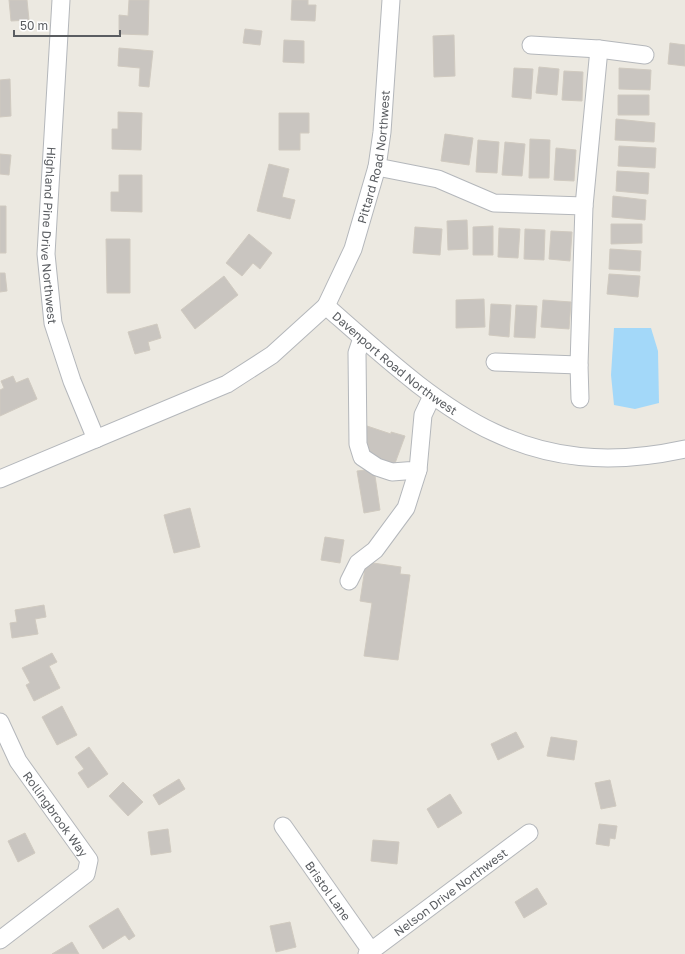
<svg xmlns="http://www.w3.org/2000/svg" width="685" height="954" font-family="'Golos Text',sans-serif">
  <rect width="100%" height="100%" fill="#ece9e1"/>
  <path fill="#a3d8f9" d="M 614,328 L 651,328 L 658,351 L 659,403 L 635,409 L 614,405 L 611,375 Z"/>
  <path fill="#c9c5c0" stroke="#d0cac0" d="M 9,0 L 27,0 L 29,20 L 11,21 Z
    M 129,0 L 149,0 L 148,35 L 119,34 L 119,15 L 128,16 Z
    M 292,0 L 308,0 L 308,5 L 316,5 L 315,21 L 291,20 Z
    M 245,29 L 262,31 L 260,45 L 243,43 Z
    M 454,35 L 455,76 L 434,77 L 433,36 Z
    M 284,40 L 304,41 L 304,63 L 283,62 Z
    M 670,43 L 685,45 L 685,66 L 668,64 Z
    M 119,48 L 153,51 L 149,87 L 139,86 L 140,68 L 118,66 Z
    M 539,67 L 559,69 L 557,95 L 536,93 Z
    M 514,68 L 533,69 L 531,99 L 512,97 Z
    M 619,68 L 651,70 L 650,90 L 619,89 Z
    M 564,71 L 583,72 L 582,101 L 562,100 Z
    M 10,79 L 11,116 L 0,117 L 0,80 Z
    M 618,95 L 649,95 L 649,115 L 618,115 Z
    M 118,112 L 142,113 L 141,150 L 112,149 L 112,129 L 118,129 Z
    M 279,113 L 309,113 L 309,133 L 300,133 L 300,150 L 279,150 Z
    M 616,119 L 655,123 L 654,142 L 615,140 Z
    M 445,134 L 473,138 L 469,165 L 441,161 Z
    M 530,139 L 550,140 L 549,178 L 529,178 Z
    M 478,140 L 499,142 L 497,173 L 476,172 Z
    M 505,142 L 525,144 L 522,176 L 502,175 Z
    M 619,146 L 656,148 L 655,168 L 618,166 Z
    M 556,148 L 576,150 L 574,181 L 554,180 Z
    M 0,154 L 11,155 L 9,175 L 0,174 Z
    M 269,164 L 289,169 L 282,197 L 295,200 L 290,219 L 257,211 Z
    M 617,171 L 649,173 L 648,194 L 616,191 Z
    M 119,175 L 142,175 L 142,212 L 111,211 L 111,192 L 119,192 Z
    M 613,196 L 646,200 L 645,220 L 612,217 Z
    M 0,206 L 6,206 L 6,253 L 0,253 Z
    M 467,220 L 468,249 L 448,250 L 447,221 Z
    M 611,224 L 642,224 L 642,243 L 611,244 Z
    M 493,226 L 493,255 L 473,255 L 473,227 Z
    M 415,227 L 442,229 L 440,255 L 413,253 Z
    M 499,228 L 520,229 L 518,258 L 498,257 Z
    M 525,229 L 545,230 L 544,260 L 524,259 Z
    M 551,231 L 572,232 L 570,261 L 549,259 Z
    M 249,234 L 272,253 L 260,269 L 253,263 L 242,276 L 226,263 Z
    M 106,239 L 130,239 L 130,293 L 107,293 Z
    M 610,249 L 641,251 L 640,271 L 609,269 Z
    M 0,273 L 5,273 L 7,291 L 0,292 Z
    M 609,274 L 640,276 L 638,297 L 607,294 Z
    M 224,276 L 238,295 L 195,329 L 181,310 Z
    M 484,299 L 485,327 L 456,328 L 456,300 Z
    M 543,300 L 571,302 L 569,329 L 541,327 Z
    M 491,304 L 511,305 L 509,337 L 489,335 Z
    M 516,305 L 537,306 L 535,338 L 514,337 Z
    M 157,324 L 161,338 L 148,342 L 150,350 L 135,354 L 128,332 Z
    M 13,376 L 16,383 L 28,378 L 37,399 L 0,416 L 0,390 L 4,388 L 1,381 Z
    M 367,426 L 391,434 L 391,432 L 405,436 L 394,466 L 361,455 L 361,441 Z
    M 374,469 L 380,510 L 364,513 L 357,471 Z
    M 190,508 L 200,547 L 174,553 L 164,515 Z
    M 325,537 L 344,540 L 340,563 L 321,560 Z
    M 366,562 L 401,567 L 400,574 L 410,575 L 398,660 L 364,656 L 372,603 L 360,601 Z
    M 44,605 L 46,617 L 35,619 L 38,634 L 12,638 L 10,623 L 17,622 L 15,610 Z
    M 52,653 L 57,662 L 49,666 L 60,688 L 34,701 L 26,685 L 30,683 L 22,668 Z
    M 62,706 L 77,735 L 57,745 L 42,717 Z
    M 516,732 L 524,747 L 498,760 L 491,744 Z
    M 551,737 L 577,741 L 574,760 L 547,756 Z
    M 89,747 L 108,774 L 88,788 L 78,773 L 84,769 L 75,757 Z
    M 179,779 L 185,789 L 159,805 L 153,795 Z
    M 610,780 L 616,806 L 601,809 L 595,783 Z
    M 123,782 L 143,802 L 128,816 L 109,796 Z
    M 450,794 L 462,813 L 438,828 L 427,809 Z
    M 599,824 L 617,826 L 615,839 L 610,838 L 609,846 L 596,844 Z
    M 168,829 L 171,852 L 151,855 L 148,832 Z
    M 25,833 L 35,853 L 18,862 L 8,841 Z
    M 373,840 L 399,842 L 397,864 L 371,861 Z
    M 537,888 L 547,904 L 524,918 L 515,902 Z
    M 118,908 L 135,936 L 129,940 L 125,935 L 103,949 L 89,926 Z
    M 290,922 L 296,947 L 276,952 L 270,926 Z
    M 72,942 L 79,954 L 52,954 Z"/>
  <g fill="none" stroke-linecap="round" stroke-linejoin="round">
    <defs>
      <g id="minor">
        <path id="s1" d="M 61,0 L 46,254 L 53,323 L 72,381 L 96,439"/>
        <path d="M 531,45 L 599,49 L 645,55"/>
        <path d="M 377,167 L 438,179 L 494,203 L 584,206 L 579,365 L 495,362"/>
        <path d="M 584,206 L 599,49"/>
        <path id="s2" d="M 326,306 L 353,249 L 377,167 L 382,132 L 391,0"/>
        <path d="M 362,338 L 357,353 L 358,444 L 362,457 L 377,467 L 392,472 L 418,470 L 423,415 L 432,396"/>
        <path d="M 579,365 L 580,399"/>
        <path id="s3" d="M 0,479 L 227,384 L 272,355 L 326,306 C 441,407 520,485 685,449"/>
        <path d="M 349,581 L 358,563 L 375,550 L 406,508 L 418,470"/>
        <path id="s4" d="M 0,722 L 18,761 L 89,860 L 86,874 L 0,940"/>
        <path id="s5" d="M 283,826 L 371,951"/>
        <path id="s6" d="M 367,954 L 529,833"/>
      </g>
    </defs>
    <use href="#minor" stroke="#b4b7bb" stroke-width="19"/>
    <use href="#minor" stroke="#fff" stroke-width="17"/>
  </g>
  <g text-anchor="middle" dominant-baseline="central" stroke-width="3.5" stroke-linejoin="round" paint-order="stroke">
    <g font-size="12" fill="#5a5d61" stroke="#fff">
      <text stroke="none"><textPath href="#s2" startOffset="158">Pittard Road Northwest</textPath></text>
      <text stroke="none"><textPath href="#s1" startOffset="236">Highland Pine Drive Northwest</textPath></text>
      <text stroke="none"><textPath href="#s3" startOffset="462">Davenport Road Northwest</textPath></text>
      <text stroke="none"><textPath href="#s4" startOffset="108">Rollingbrook Way</textPath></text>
      <text stroke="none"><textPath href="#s5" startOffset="79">Bristol Lane</textPath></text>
      <text stroke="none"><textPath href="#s6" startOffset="104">Nelson Drive Northwest</textPath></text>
    </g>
  </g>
  <path d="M14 30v6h106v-6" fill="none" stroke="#5a5d61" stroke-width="2"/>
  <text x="20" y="30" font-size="12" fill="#5a5d61" stroke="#ffffff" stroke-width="3" paint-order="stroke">50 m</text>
</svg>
